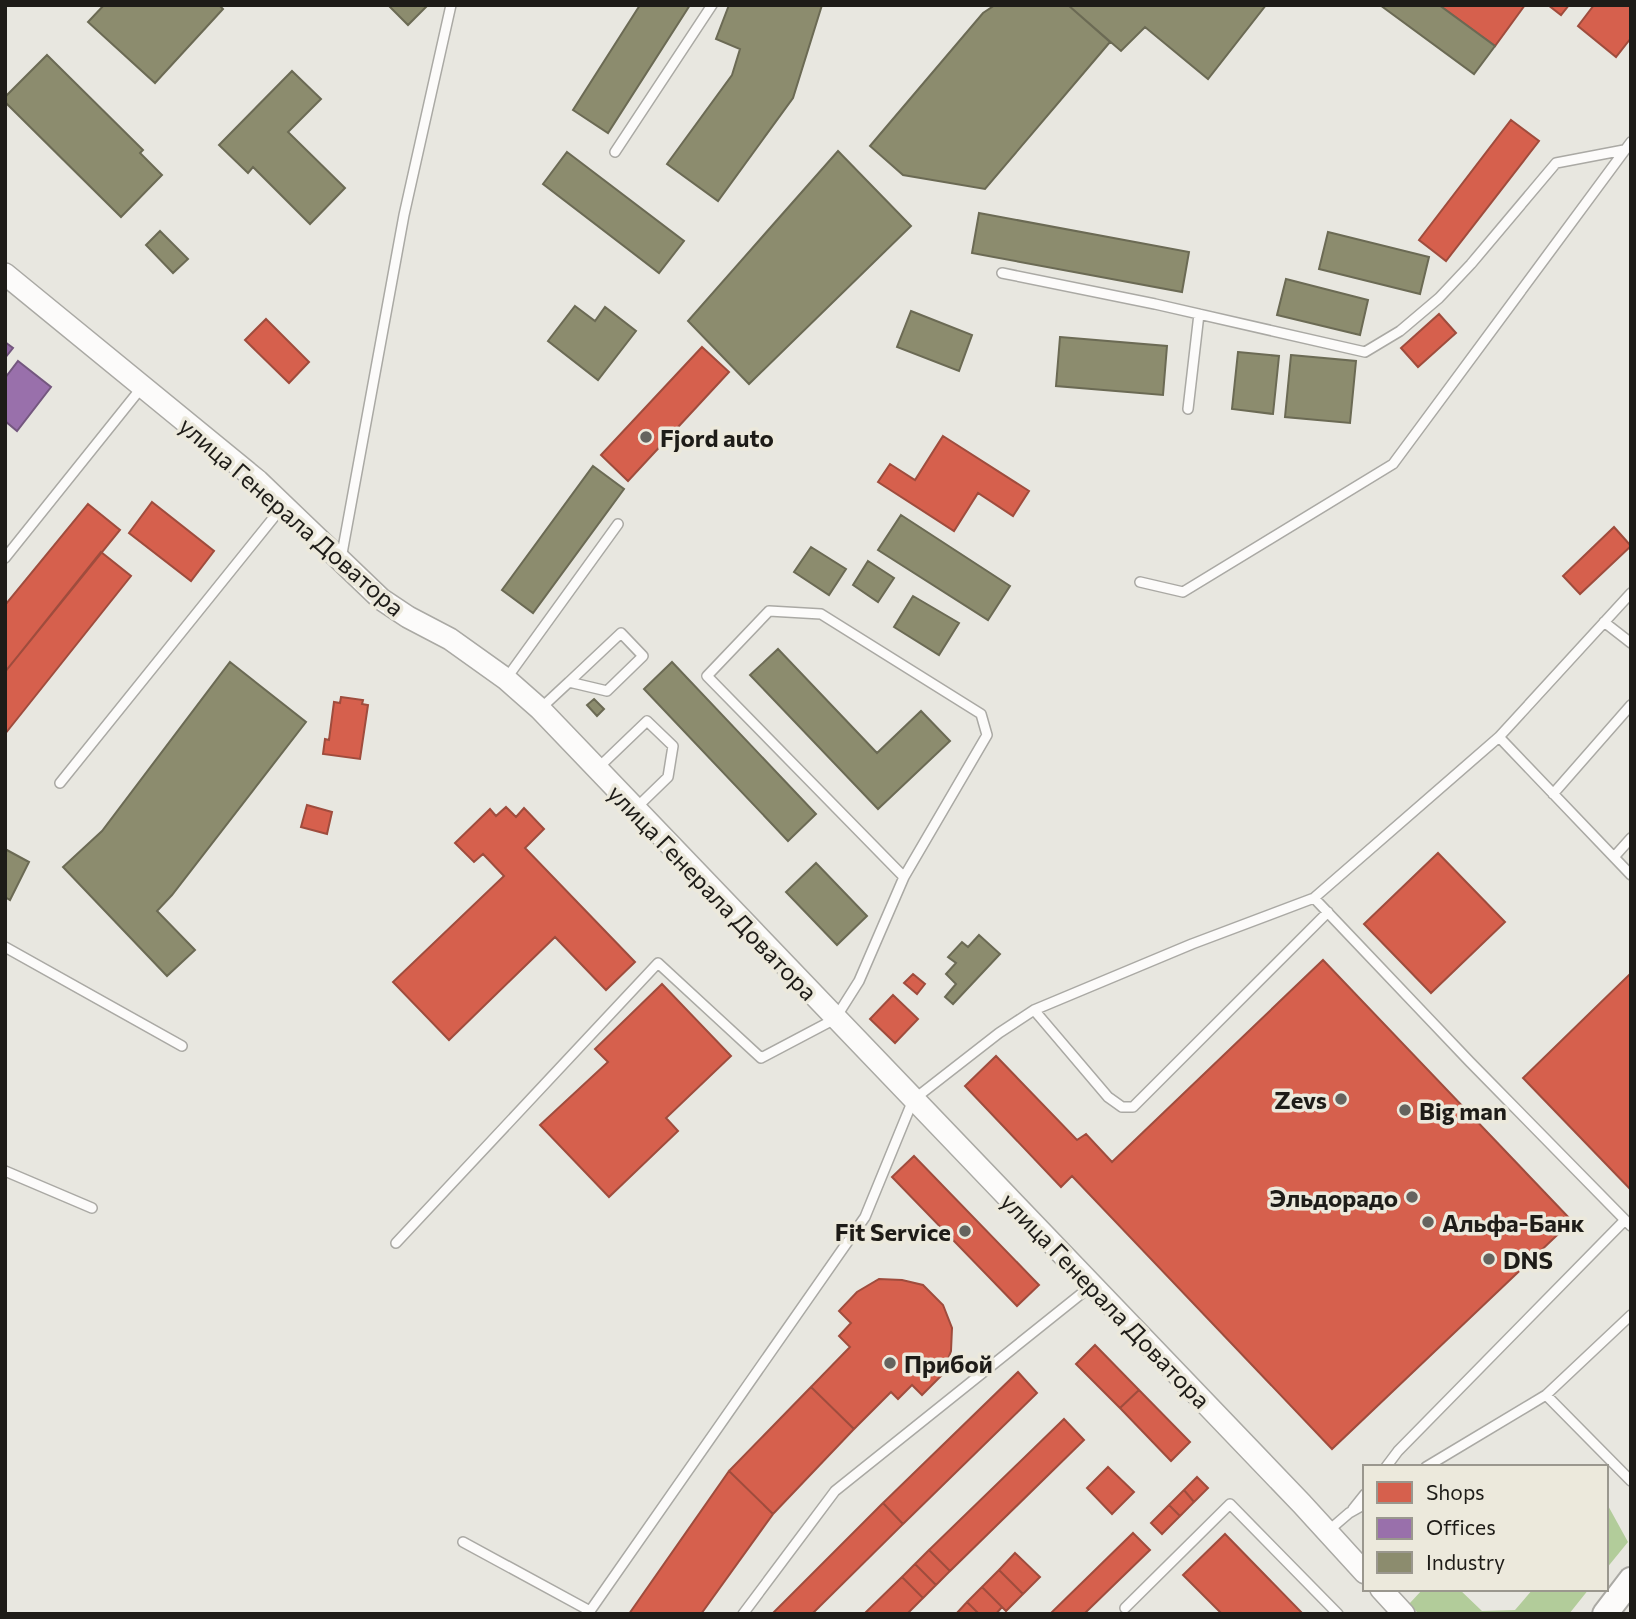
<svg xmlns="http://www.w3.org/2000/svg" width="1636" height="1619" font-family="Commissioner,sans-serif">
  <rect width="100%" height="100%" fill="#e8e7e0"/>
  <path fill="#b2cc9a" d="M 1606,1502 L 1628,1542 L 1606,1569 Z
    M 1423,1589 L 1459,1589 L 1482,1611 L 1515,1610 L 1533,1589 L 1589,1589 L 1569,1614 L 1419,1614 L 1409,1604 Z"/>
  <path fill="#d6604d" stroke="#9f4c3d" stroke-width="2" d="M 1439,5 L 1525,5 L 1495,46 Z
    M 1548,5 L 1569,5 L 1561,15 Z
    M 1594,5 L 1631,5 L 1631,38 L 1616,57 L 1578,26 Z
    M 1511,120 L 1539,141 L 1446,261 L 1419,240 Z
    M 1439,314 L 1456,333 L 1418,367 L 1401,348 Z
    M 266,319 L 309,362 L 289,383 L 245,340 Z
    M 702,347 L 729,372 L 628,481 L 601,455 Z
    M 943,436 L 1029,491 L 1013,516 L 978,493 L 954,531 L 878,482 L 890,464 L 915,480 Z
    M 152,502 L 214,551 L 191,581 L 129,533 Z
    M 88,504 L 120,530 L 5,672 L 5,605 Z
    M 1614,527 L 1631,546 L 1580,594 L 1563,576 Z
    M 101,552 L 131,576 L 5,734 L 5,672 Z
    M 341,697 L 363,700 L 362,704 L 368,705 L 360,759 L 323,754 L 325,739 L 329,740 L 334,702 L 340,703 Z
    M 307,805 L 332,812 L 327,834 L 301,827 Z
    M 506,807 L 516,817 L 524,808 L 544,829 L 525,848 L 635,962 L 606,990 L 555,937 L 449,1040 L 393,982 L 504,876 L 483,854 L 474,862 L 455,843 L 490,809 L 496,816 Z
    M 1438,853 L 1505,922 L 1431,993 L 1364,924 Z
    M 1323,960 L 1572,1221 L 1332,1449 L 1072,1176 L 1061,1187 L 965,1086 L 996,1056 L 1077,1140 L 1086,1134 L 1112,1162 Z
    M 1631,973 L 1631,1190 L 1523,1078 Z
    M 913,974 L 925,984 L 917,994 L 904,983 Z
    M 662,984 L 731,1056 L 666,1118 L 678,1131 L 609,1197 L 540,1125 L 608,1062 L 595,1049 Z
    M 893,995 L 918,1019 L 895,1043 L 870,1019 Z
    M 914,1156 L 1039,1285 L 1017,1306 L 892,1177 Z
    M 879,1279 L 902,1280 L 923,1285 L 943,1305 L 952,1328 L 951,1351 L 942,1375 L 922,1395 L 912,1385 L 898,1399 L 891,1392 L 854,1429 L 811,1387 L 850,1347 L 839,1336 L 851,1323 L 839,1311 L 857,1292 Z
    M 1095,1345 L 1139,1390 L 1120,1408 L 1076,1364 Z
    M 1018,1372 L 1037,1393 L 903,1524 L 883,1503 Z
    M 811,1387 L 854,1429 L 773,1514 L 729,1471 Z
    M 1139,1390 L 1190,1442 L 1171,1461 L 1120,1408 Z
    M 1064,1419 L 1084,1440 L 950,1571 L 929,1550 Z
    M 1108,1467 L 1134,1492 L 1112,1514 L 1087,1488 Z
    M 729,1471 L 773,1514 L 701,1614 L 629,1614 Z
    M 1197,1477 L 1208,1488 L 1194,1502 L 1184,1490 Z
    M 1184,1490 L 1194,1502 L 1180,1516 L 1169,1505 Z
    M 883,1503 L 903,1524 L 812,1614 L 772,1614 Z
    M 1169,1505 L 1180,1516 L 1162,1534 L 1151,1523 Z
    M 1133,1533 L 1150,1550 L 1084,1614 L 1050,1614 Z
    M 1225,1534 L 1303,1614 L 1222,1614 L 1183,1575 Z
    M 929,1550 L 950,1571 L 936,1585 L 915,1564 Z
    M 1015,1553 L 1040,1577 L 1023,1594 L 999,1570 Z
    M 915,1564 L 936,1585 L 923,1598 L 902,1577 Z
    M 999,1570 L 1023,1594 L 1006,1611 L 982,1587 Z
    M 902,1577 L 923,1598 L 907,1614 L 864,1614 Z
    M 982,1587 L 1002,1607 L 996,1614 L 979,1614 L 967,1602 Z
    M 967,1602 L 979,1614 L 956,1614 Z"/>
  <path fill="#9970ab" stroke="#74577f" stroke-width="2" d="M 5,342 L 13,348 L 5,358 Z
    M 18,361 L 51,387 L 17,431 L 5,421 L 5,378 Z"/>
  <path fill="#8c8c6e" stroke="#6b6a54" stroke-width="2" d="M 104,5 L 219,5 L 223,9 L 155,83 L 88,22 Z
    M 388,5 L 428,5 L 408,25 Z
    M 640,5 L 690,5 L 608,133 L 573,110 Z
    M 729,5 L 822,5 L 793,98 L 718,201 L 667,164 L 732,75 L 740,49 L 716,39 Z
    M 995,5 L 1068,5 L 1110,42 L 985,189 L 903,175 L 870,146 L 983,13 Z
    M 1068,5 L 1266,5 L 1208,79 L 1145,27 L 1121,51 Z
    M 1380,5 L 1439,5 L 1495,46 L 1474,74 Z
    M 47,55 L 143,150 L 140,153 L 162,175 L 121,217 L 5,102 L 5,97 Z
    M 292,71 L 321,99 L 288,132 L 345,188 L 310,224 L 253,167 L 248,173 L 219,145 Z
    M 838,151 L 911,226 L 749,384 L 688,321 Z
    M 567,152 L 684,241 L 659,273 L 543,184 Z
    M 979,213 L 1189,252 L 1182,292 L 972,253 Z
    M 160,231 L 188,259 L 173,273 L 146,245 Z
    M 1328,232 L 1429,257 L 1420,294 L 1319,269 Z
    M 1286,279 L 1368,300 L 1360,335 L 1277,315 Z
    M 575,306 L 595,321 L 605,307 L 636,331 L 598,380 L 548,341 Z
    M 911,311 L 972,335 L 959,371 L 897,347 Z
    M 1060,337 L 1167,346 L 1163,395 L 1056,386 Z
    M 1238,352 L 1279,356 L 1273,414 L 1232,409 Z
    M 1291,355 L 1356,361 L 1350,423 L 1285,417 Z
    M 593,466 L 624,489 L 533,613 L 502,590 Z
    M 901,515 L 1010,586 L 988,620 L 878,550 Z
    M 811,547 L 846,569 L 829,595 L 794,572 Z
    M 868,561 L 894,578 L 878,602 L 853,585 Z
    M 913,596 L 959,623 L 939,655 L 894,627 Z
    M 778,649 L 877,753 L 921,711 L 950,741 L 878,809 L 750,675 Z
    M 230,662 L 306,722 L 172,895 L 157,911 L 195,950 L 167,976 L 63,867 L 102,831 Z
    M 672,662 L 816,814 L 788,841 L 644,689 Z
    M 594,699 L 604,709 L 597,716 L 587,705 Z
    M 5,849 L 29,862 L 10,900 L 5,897 Z
    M 816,863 L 867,916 L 837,945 L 786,892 Z
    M 979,935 L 1000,954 L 953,1004 L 945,997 L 956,984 L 946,974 L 956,963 L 948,957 L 962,942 L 968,947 Z"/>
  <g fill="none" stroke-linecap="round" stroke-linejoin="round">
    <defs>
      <path id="service" d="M 615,152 L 712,5
        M 1002,273 L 1155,304 L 1365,352 L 1400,331 L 1439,298 L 1471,264 L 1556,163 L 1624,150
        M 1188,409 L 1199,314
        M 5,558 L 142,387
        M 341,559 L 404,215 L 451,5
        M 1140,582 L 1183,592 L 1393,464 L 1631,142
        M 1604,622 L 1631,643
        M 506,679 L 618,524
        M 540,709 L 569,682 L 607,691 L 643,656 L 621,633 L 569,682
        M 1499,737 L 1631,875
        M 598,768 L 647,721 L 673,746 L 668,777 L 635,809
        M 60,783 L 283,506
        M 1553,794 L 1631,705
        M 1614,857 L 1631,838
        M 1314,898 L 1470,1062 L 1631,1226
        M 5,947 L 182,1046
        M 1034,1010 L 1108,1097 L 1122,1107 L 1133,1107 L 1328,912
        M 5,1171 L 92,1208
        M 396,1243 L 658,963 L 761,1058 L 835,1019 L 859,981 L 904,877 L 987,735 L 981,714 L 821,614 L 769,611 L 707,676 L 904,877
        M 1546,1395 L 1631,1481
        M 1386,1467 L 1398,1451 L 1625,1220
        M 1426,1467 L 1546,1395 L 1631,1315
        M 1353,1509 L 1365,1494
        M 1327,1532 L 1349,1513 L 1365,1504
        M 463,1542 L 590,1611 L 865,1217 L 913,1100 L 999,1033 L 1034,1010 L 1192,944 L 1314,898 L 1499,737 L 1631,593
        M 1125,1608 L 1230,1504 L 1338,1614
        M 743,1614 L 835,1491 L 1091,1286"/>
      <path id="tertiary" d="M 5,274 L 258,481 L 381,599 L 408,617 L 450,639 L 506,679 L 540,709 L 1302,1504 L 1365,1573
        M 1381,1589 L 1404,1614"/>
      <path id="secondary" d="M 1605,1614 L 1631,1580"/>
    </defs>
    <use href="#service" stroke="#aaa9a4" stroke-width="12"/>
    <use href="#tertiary" stroke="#aaa9a4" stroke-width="24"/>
    <use href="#secondary" stroke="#aaa9a4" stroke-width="28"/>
    <use href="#service" stroke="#fcfbfa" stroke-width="9"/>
    <use href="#tertiary" stroke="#fcfbfa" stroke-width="21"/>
    <use href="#secondary" stroke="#fcfbfa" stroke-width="24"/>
  </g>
  <g fill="#65635e" stroke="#ece9dc" stroke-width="2.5">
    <circle cx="646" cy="437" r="7"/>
    <circle cx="1341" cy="1099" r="7"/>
    <circle cx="1405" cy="1110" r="7"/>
    <circle cx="1412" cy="1197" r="7"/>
    <circle cx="1428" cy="1222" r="7"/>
    <circle cx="965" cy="1231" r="7"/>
    <circle cx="1489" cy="1259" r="7"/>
    <circle cx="890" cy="1363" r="7"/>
  </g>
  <g text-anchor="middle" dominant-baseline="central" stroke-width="7" stroke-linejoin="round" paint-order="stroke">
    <g font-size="24" font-weight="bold" fill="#1e1c18" stroke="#ece9dc" text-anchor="start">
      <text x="660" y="437">Fjord auto</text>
      <text x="1327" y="1099" text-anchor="end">Zevs</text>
      <text x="1419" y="1110">Big man</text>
      <text x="1398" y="1197" text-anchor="end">Эльдорадо</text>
      <text x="1442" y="1222">Альфа-Банк</text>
      <text x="951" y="1231" text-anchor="end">Fit Service</text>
      <text x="1503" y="1259">DNS</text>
      <text x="904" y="1363">Прибой</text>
    </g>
    <g font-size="24" fill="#1e1c18" stroke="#ece9dc">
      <text transform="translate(292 516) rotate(41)">улица Генерала Доватора</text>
      <text transform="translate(713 892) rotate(46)">улица Генерала Доватора</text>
      <text transform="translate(1106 1300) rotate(46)">улица Генерала Доватора</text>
    </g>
  </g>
  <rect width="1636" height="1619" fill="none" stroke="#1e1c18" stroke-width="14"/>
  <rect x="1363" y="1465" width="245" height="126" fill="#ece9dc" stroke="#9a978e" stroke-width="2"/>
  <rect x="1377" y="1482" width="35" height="21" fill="#d6604d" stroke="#9a978e" stroke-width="2"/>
  <text x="1426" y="1500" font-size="21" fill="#1e1c18">Shops</text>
  <rect x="1377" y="1518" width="35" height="21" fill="#9970ab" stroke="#9a978e" stroke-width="2"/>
  <text x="1426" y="1535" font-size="21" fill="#1e1c18">Offices</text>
  <rect x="1377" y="1552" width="35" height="21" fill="#8c8c6e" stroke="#9a978e" stroke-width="2"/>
  <text x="1426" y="1570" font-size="21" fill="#1e1c18">Industry</text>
</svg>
